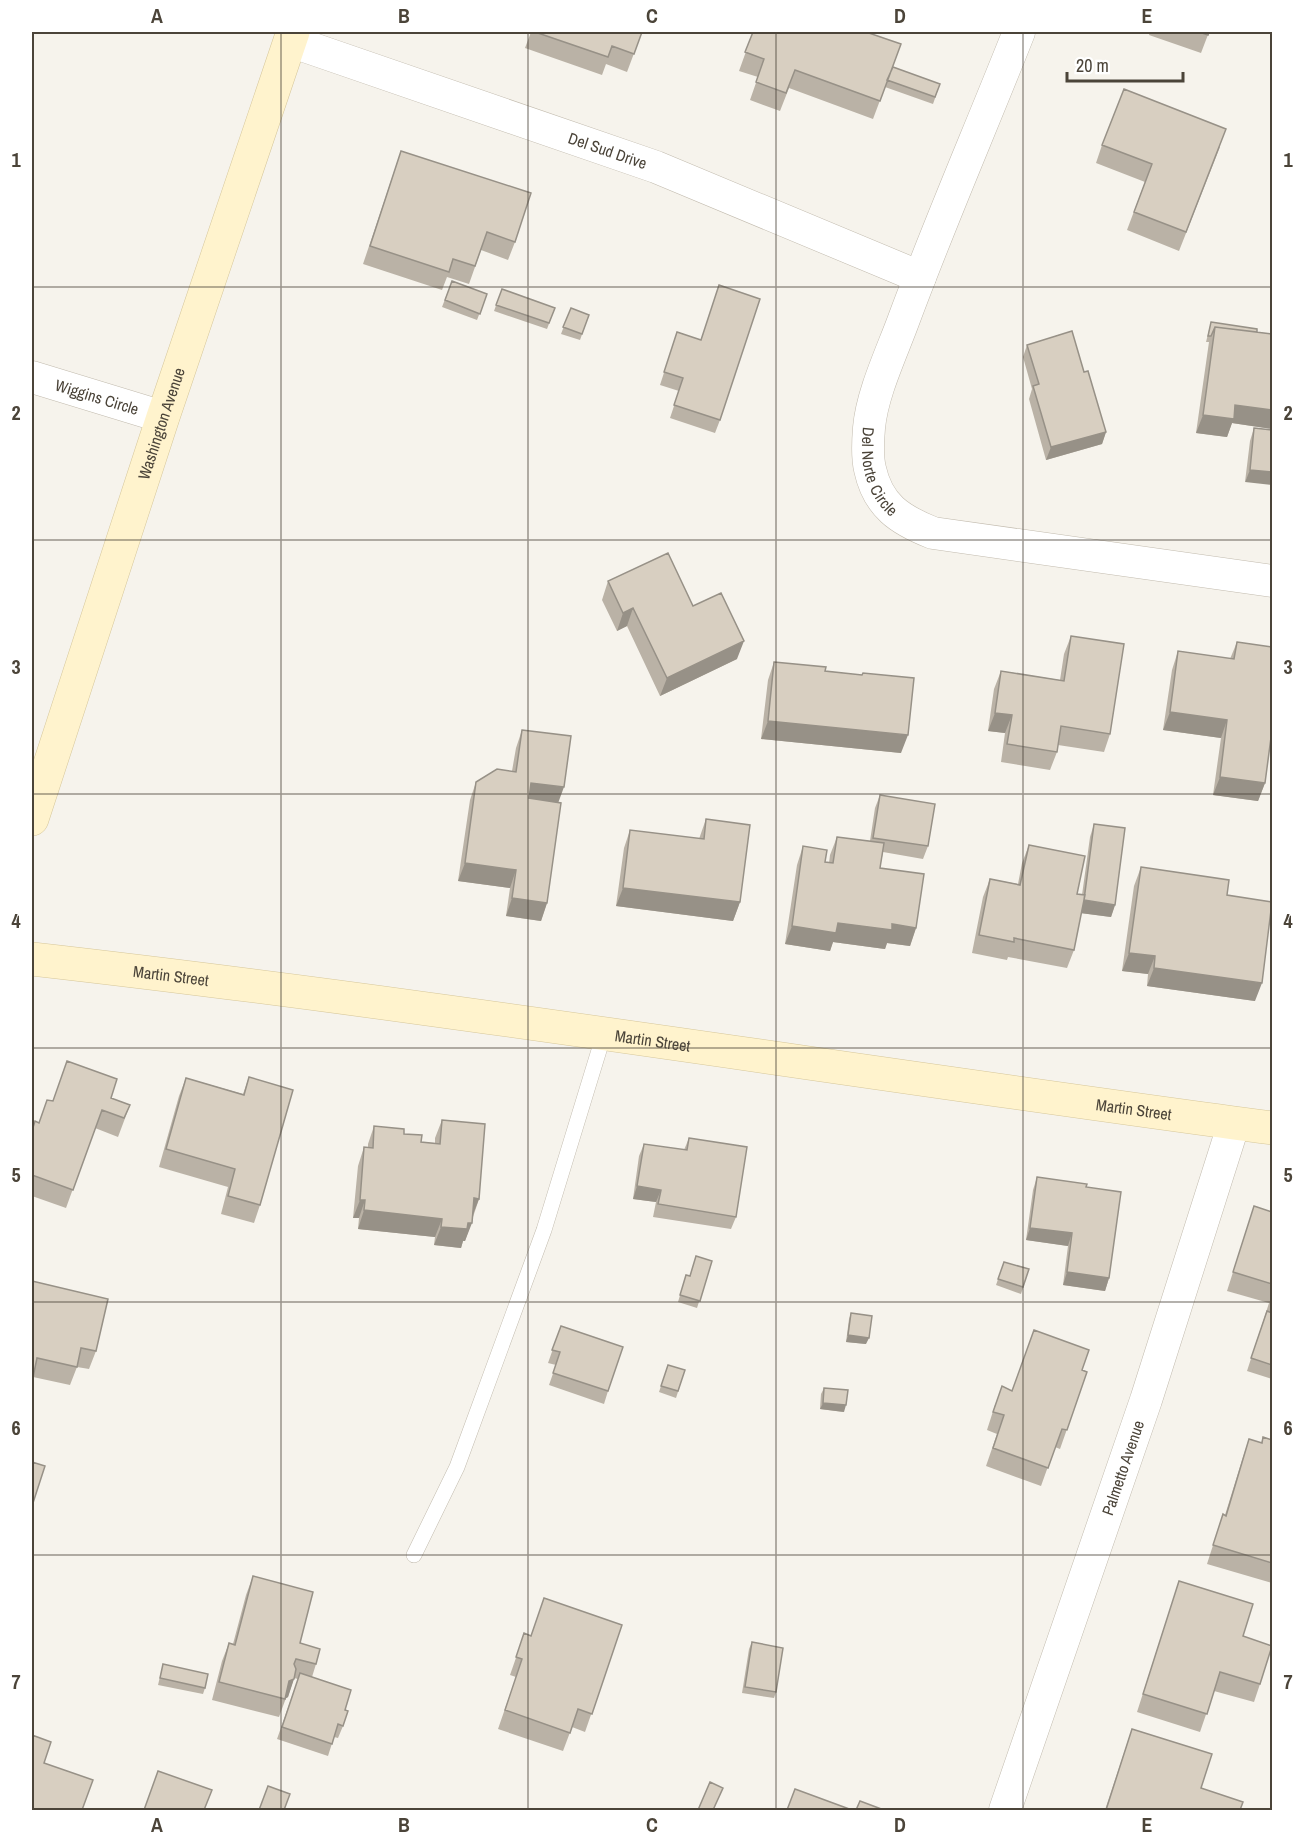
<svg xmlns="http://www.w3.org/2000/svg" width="1304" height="1842" font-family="'Archivo Narrow',sans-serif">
  <rect width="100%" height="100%" fill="#f6f3ec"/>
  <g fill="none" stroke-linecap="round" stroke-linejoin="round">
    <defs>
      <path id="lane" d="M 414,1555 L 457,1467 L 544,1230 L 604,1034"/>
      <g id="street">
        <path id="s1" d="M 1019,32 C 981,128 940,222 904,319 C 892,352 872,393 869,428 C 868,440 867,457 870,469 C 878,506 900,520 933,533 L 1272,581"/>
        <path id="s2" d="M 290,41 L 656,167 L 920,277"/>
        <path id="s3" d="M 32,377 L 163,417"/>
        <path id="s4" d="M 1005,1810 L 1146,1400 L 1234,1123"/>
      </g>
      <g id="secondary">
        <path id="s5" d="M 32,819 L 163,417 L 293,32"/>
        <path id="s6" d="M 32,959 C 446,1006 859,1073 1272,1128"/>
      </g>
    </defs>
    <use href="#lane" stroke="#c2bbae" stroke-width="16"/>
    <use href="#street" stroke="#c2bbae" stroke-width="33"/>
    <use href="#secondary" stroke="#d6c79b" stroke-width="34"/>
    <use href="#lane" stroke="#fff" stroke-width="15"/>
    <use href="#street" stroke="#fff" stroke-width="32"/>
    <use href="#secondary" stroke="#fff3cd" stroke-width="33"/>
  </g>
  <path fill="#bab2a6" d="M 531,32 L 642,32 L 627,72 L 606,64 L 602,75 L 525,48 Z
    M 753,32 L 888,79 L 940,84 L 933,104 L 885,87 L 873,119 L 789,88 L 780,111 L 750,100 L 758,77 L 739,71 Z
    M 1150,32 L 1209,32 L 1201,53 L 1149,35 Z
    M 1102,145 L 1220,147 L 1179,251 L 1127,230 L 1145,182 L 1096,163 Z
    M 401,151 L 515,242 L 508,260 L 481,250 L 469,284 L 447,277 L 442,290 L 363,264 Z
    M 452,281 L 487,294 L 477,320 L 442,307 Z
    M 502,289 L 555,308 L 547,329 L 494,311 Z
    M 571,308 L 589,315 L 580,340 L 561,334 Z
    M 1211,322 L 1257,332 L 1272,334 L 1272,429 L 1232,423 L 1227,437 L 1196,433 L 1209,342 L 1206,342 Z
    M 673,345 L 720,420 L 715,433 L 670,418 L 679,391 L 660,385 Z
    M 1027,345 L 1106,432 L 1102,444 L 1046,460 L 1029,399 L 1032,389 L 1023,357 Z
    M 1254,428 L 1272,430 L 1245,482 L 1250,441 Z
    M 608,581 L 693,606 L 737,659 L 660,696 L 627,626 L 617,631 L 602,600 Z
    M 1071,636 L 1110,734 L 1104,752 L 1058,745 L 1057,752 L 1050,770 L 1001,762 L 1005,733 L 988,731 L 994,689 L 1001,671 L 1060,680 L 1064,654 Z
    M 1237,642 L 1272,663 L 1270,745 L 1265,783 L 1258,801 L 1213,795 L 1221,738 L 1163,730 L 1172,670 L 1178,651 L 1230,659 Z
    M 774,662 L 825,671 L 862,675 L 863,673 L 901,753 L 761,739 L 768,680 Z
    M 522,730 L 558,802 L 547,903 L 541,921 L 506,916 L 510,888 L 458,881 L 470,800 L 476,782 L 512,771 L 516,748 Z
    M 880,795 L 928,846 L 923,859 L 883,852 L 880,868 L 916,928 L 910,946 L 887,943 L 885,949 L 833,942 L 830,951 L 785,944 L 797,865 L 803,846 L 825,862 L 829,863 L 830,855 L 837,837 L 870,841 L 875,808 Z
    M 706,819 L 740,902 L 733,921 L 616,906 L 624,848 L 630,830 L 699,839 Z
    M 1094,824 L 1115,905 L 1111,917 L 1081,913 L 1074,950 L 1067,968 L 1008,957 L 1007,960 L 972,953 L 983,897 L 990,879 L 1018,884 L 1022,863 L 1029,845 L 1077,894 L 1082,895 L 1090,837 Z
    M 1141,867 L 1227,895 L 1255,1001 L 1147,986 L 1148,974 L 1122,971 L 1134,886 Z
    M 249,1077 L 260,1205 L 254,1223 L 221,1214 L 228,1187 L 159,1167 L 179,1096 L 186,1078 L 243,1094 Z
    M 111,1098 L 130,1105 L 118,1137 L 95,1128 L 66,1208 L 32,1196 L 32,1131 L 39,1123 L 53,1101 Z
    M 442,1120 L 479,1199 L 465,1241 L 463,1241 L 461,1248 L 434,1245 L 435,1237 L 358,1229 L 359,1218 L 353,1218 L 358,1166 L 364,1147 L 368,1148 L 368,1144 L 374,1126 L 404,1134 L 421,1142 L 435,1143 L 435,1138 Z
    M 689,1138 L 736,1217 L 731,1229 L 653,1217 L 656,1202 L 633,1199 L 639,1156 L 644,1144 L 684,1150 Z
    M 1037,1177 L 1086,1187 L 1109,1278 L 1105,1291 L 1063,1285 L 1068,1246 L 1026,1240 L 1033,1190 Z
    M 1254,1206 L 1272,1212 L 1272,1379 L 1247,1371 L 1269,1303 L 1227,1291 Z
    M 712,1261 L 697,1308 L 678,1302 L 686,1275 L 689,1276 Z
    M 1004,1262 L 1029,1269 L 1021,1294 L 996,1285 Z
    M 32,1281 L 96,1351 L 89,1369 L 77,1367 L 70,1385 L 33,1377 Z
    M 851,1313 L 866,1344 L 846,1342 L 849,1319 Z
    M 561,1326 L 608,1391 L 604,1404 L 549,1385 L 556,1365 L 548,1363 Z
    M 668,1365 L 685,1370 L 676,1398 L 659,1392 Z
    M 1082,1370 L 1087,1372 L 1060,1449 L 1055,1447 L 1041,1486 L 986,1466 L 997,1434 L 987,1430 L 995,1405 L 1012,1390 Z
    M 824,1388 L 844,1412 L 820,1409 L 821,1394 Z
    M 1263,1437 L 1272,1440 L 1272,1583 L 1207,1564 L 1223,1514 L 1225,1515 L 1243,1457 L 1249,1439 L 1261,1443 Z
    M 253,1576 L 300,1643 L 316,1664 L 312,1677 L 345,1710 L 343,1726 L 338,1738 L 334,1737 L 328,1756 L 277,1739 L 298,1679 L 294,1678 L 288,1697 L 286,1698 L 279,1717 L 212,1700 L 222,1661 L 229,1643 L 233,1644 L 246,1595 Z
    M 1179,1581 L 1243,1636 L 1260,1684 L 1254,1702 L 1214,1691 L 1200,1732 L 1137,1712 Z
    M 622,1625 L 585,1732 L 572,1727 L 563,1751 L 498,1729 L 516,1677 L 510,1675 L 518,1652 L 531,1636 Z
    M 752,1642 L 776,1692 L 774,1698 L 742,1693 L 749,1649 Z
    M 163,1664 L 205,1688 L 203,1694 L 158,1685 Z
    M 1132,1729 L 1201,1788 L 1240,1810 L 1105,1810 Z"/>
  <path fill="#979187" d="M 1235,405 L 1272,410 L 1272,429 L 1232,423 L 1227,437 L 1196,433 L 1203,415 Z
    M 1106,432 L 1102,444 L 1046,460 L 1051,447 Z
    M 1250,470 L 1272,472 L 1272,485 L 1245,482 Z
    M 633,608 L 627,626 L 617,631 L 623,613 Z
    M 744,641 L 737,659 L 660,696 L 667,678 Z
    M 1170,712 L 1227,720 L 1221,738 L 1163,730 Z
    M 995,713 L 1012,715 L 1005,733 L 988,731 Z
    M 768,721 L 908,735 L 901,753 L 761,739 Z
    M 1220,777 L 1265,783 L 1258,801 L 1213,795 Z
    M 531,783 L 564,787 L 557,806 L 525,801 Z
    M 465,863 L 516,870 L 510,888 L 458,881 Z
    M 623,888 L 740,902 L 733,921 L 616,906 Z
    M 512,898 L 547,903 L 541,921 L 506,916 Z
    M 1084,900 L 1115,905 L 1111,917 L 1080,913 Z
    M 838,923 L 892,924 L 916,928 L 910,946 L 887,943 L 885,949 L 833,942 L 830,951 L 785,944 L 792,926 Z
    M 1129,953 L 1155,956 L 1148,974 L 1122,971 Z
    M 1154,968 L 1262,983 L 1255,1001 L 1147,986 Z
    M 637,1186 L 661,1190 L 656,1202 L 633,1199 Z
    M 474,1198 L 479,1199 L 472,1217 Z
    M 360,1200 L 365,1200 L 359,1218 L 353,1218 Z
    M 364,1210 L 442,1219 L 435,1237 L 358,1229 Z
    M 468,1223 L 472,1223 L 465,1241 L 463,1241 L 461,1248 L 434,1245 L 441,1227 Z
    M 1030,1228 L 1072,1233 L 1068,1246 L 1026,1240 Z
    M 1067,1272 L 1109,1278 L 1105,1291 L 1063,1285 Z
    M 848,1335 L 869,1338 L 866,1344 L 846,1342 Z
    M 823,1403 L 846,1405 L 844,1412 L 820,1409 Z
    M 294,1679 L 288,1697 L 285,1699 L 289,1681 Z"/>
  <path fill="#d8cfc1" stroke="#979187" stroke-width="1.5" d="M 535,32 L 642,32 L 634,54 L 612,46 L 608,57 Z
    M 753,32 L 866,32 L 901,44 L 880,101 L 795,70 L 786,93 L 756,82 L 764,59 L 745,52 Z
    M 1199,32 L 1209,32 L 1208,35 Z
    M 893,67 L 940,84 L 935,97 L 887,80 Z
    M 1124,89 L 1226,129 L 1186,232 L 1134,212 L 1152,164 L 1102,145 Z
    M 401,151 L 531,193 L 515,242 L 487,232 L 475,266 L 453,259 L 449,272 L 370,246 Z
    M 452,281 L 487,294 L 480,314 L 445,300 Z
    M 719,285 L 760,299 L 720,420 L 674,405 L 683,378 L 664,372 L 677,332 L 701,340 Z
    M 502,289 L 555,308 L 549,323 L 496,305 Z
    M 571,308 L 589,315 L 582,334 L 563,327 Z
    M 1211,322 L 1257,329 L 1257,332 L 1215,327 L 1211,336 L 1208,336 Z
    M 1215,327 L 1272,334 L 1272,410 L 1235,405 L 1234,419 L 1203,415 Z
    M 1072,331 L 1084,372 L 1088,371 L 1106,432 L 1051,447 L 1033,386 L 1039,384 L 1027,345 Z
    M 1254,428 L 1272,430 L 1272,472 L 1250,470 Z
    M 668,553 L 693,606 L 721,593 L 744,641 L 667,678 L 633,608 L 623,613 L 608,581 Z
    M 1071,636 L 1124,644 L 1110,734 L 1061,726 L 1057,752 L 1007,744 L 1012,715 L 995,713 L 1001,671 L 1064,681 Z
    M 1237,642 L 1272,647 L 1272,730 L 1265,783 L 1220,777 L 1227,720 L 1170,712 L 1178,651 L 1234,659 Z
    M 774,662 L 826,667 L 825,671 L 862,675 L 863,673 L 914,678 L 908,735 L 768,721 Z
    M 522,730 L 571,736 L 564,787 L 531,783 L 529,798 L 561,803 L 547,903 L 512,898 L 516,870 L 465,863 L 476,782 L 497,769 L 516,772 Z
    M 880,795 L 935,804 L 928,846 L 873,838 Z
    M 706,819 L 750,825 L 740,902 L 623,888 L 630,830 L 704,839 Z
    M 1094,824 L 1125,828 L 1115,905 L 1084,900 Z
    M 837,837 L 884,843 L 880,868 L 924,874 L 916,928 L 892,924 L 892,930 L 838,923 L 836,933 L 792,926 L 803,846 L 827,850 L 825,862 L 833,863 Z
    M 1029,845 L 1085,856 L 1077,894 L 1085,895 L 1074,950 L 1014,938 L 1014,942 L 979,935 L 990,879 L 1020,885 Z
    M 1141,867 L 1229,880 L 1227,895 L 1272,902 L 1262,983 L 1154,968 L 1155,956 L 1129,953 Z
    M 67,1061 L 117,1079 L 111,1098 L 130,1105 L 124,1118 L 102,1110 L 73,1190 L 32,1175 L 32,1131 L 35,1121 L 39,1123 L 47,1100 L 53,1101 Z
    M 249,1077 L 293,1090 L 260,1205 L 228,1196 L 235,1169 L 166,1149 L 186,1078 L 244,1095 Z
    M 442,1120 L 485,1124 L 479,1199 L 474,1198 L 472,1223 L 468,1223 L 467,1229 L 441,1227 L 442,1219 L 364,1210 L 365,1200 L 360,1200 L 364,1147 L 373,1148 L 374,1126 L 404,1129 L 404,1134 L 422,1135 L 421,1142 L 440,1144 Z
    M 689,1138 L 747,1147 L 736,1217 L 658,1204 L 661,1190 L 637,1186 L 644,1144 L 687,1150 Z
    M 1037,1177 L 1087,1184 L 1086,1187 L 1121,1192 L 1109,1278 L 1067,1272 L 1072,1233 L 1030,1228 Z
    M 1254,1206 L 1272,1212 L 1272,1284 L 1233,1272 Z
    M 696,1256 L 712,1261 L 700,1301 L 680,1295 L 686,1275 L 690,1276 Z
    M 1004,1262 L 1029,1269 L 1023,1287 L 998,1279 Z
    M 32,1281 L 108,1299 L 96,1351 L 81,1348 L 77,1367 L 37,1358 L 32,1382 Z
    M 1267,1311 L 1272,1313 L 1272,1365 L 1251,1358 Z
    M 851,1313 L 872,1316 L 869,1338 L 848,1335 Z
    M 561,1326 L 623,1347 L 608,1391 L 553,1373 L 560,1352 L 552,1350 Z
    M 1034,1330 L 1089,1350 L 1082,1370 L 1087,1372 L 1067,1430 L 1062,1429 L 1048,1468 L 993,1448 L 1004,1415 L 993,1412 L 1002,1386 L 1012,1391 Z
    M 668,1365 L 685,1370 L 678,1391 L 661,1386 Z
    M 824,1388 L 848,1390 L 846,1405 L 823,1403 Z
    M 1263,1437 L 1272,1440 L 1272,1563 L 1213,1545 L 1223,1514 L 1226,1516 L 1249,1439 L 1262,1443 Z
    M 32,1462 L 45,1466 L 32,1506 Z
    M 253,1576 L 313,1592 L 300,1643 L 320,1649 L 316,1664 L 296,1659 L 294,1664 L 296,1669 L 294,1679 L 289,1681 L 285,1699 L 219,1682 L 229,1643 L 235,1645 Z
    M 1179,1581 L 1253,1604 L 1243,1636 L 1272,1646 L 1260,1684 L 1220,1672 L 1207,1714 L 1143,1694 Z
    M 544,1598 L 622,1625 L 592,1714 L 578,1709 L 570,1733 L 505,1710 L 522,1659 L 516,1657 L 524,1633 L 531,1636 Z
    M 752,1642 L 783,1648 L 776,1692 L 745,1687 Z
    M 163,1664 L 208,1674 L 205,1688 L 160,1678 Z
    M 300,1673 L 351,1690 L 345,1710 L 348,1711 L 343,1726 L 338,1724 L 332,1744 L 282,1727 Z
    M 1132,1729 L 1212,1754 L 1201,1788 L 1243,1802 L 1240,1810 L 1106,1810 Z
    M 32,1735 L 51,1742 L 44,1763 L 93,1780 L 82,1810 L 32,1810 Z
    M 158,1771 L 212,1790 L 204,1810 L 144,1810 Z
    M 710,1782 L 723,1788 L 713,1810 L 698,1810 Z
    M 268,1786 L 290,1794 L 284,1810 L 259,1810 Z
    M 795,1789 L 852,1810 L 787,1810 Z
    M 860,1801 L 884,1810 L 856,1810 Z"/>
  <path fill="none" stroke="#4b4439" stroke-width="1.5" stroke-opacity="0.55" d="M 281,32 L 281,1810M 528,32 L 528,1810M 776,32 L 776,1810M 1023,32 L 1023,1810M 32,287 L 1272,287M 32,540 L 1272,540M 32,794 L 1272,794M 32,1048 L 1272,1048M 32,1302 L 1272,1302M 32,1555 L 1272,1555"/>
  <g text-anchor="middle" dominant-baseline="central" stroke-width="4.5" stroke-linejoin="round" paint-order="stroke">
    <g font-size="16" fill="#4b4439" stroke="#fff">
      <text stroke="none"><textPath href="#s2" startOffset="336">Del Sud Drive</textPath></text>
      <text stroke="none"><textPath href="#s3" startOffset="68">Wiggins Circle</textPath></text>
      <text stroke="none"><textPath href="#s5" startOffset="416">Washington Avenue</textPath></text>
      <text stroke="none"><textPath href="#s1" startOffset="470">Del Norte Circle</textPath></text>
      <text stroke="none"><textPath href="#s6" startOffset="140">Martin Street</textPath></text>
      <text stroke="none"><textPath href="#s6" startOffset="626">Martin Street</textPath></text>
      <text stroke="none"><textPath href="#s6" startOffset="1112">Martin Street</textPath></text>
      <text stroke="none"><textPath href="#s4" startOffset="362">Palmetto Avenue</textPath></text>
    </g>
  </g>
  <rect width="1304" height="1842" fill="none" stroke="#ffffff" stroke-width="66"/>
  <path d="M1067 72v9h116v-9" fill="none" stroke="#4b4439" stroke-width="3"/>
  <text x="1076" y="72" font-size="18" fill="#4b4439" stroke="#ffffff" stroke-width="4.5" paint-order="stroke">20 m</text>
  <rect x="33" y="33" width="1238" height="1776" fill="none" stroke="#4b4439" stroke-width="2"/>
  <g font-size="20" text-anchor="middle" font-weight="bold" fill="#4b4439">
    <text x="157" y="23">A</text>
    <text x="404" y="23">B</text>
    <text x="652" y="23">C</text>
    <text x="900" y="23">D</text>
    <text x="1147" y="23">E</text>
    <text x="16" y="167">1</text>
    <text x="1288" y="167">1</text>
    <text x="16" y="420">2</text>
    <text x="1288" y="420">2</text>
    <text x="16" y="674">3</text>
    <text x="1288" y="674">3</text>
    <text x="16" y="928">4</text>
    <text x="1288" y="928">4</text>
    <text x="16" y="1182">5</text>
    <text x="1288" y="1182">5</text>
    <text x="16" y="1435">6</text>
    <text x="1288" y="1435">6</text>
    <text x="16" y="1689">7</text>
    <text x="1288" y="1689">7</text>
    <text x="157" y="1832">A</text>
    <text x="404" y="1832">B</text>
    <text x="652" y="1832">C</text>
    <text x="900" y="1832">D</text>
    <text x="1147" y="1832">E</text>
  </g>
</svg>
